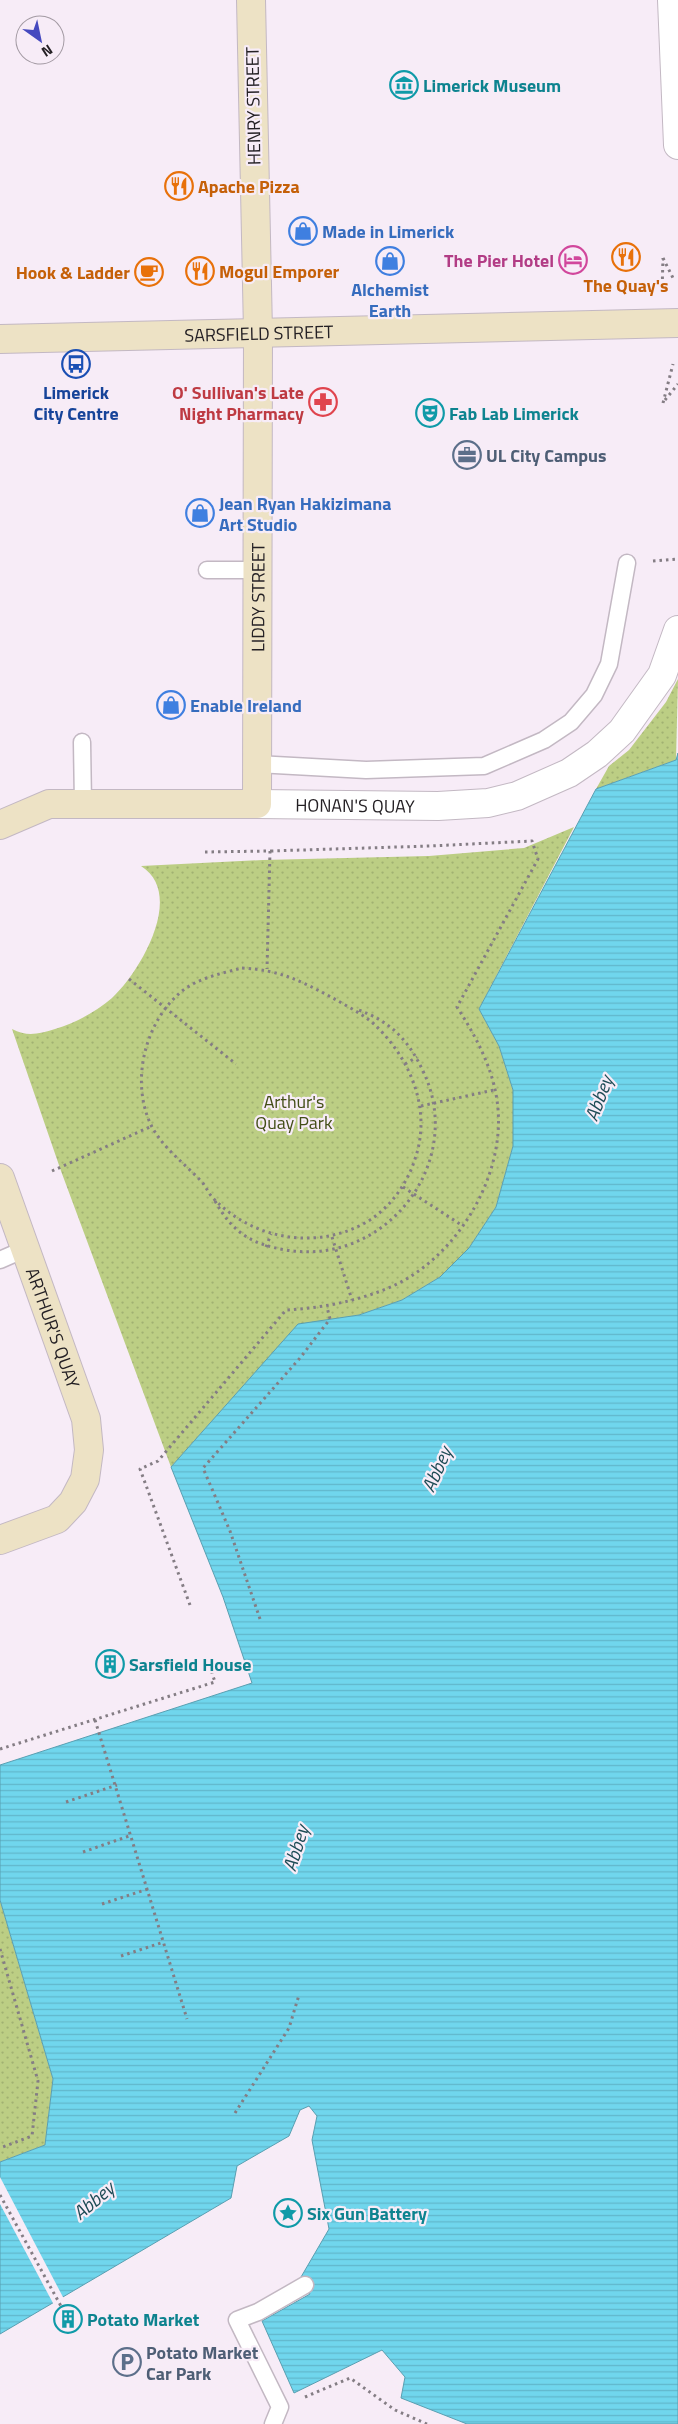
<svg xmlns="http://www.w3.org/2000/svg" width="678" height="2424" font-family="'Titillium Web',sans-serif">
  <defs>
    <pattern id="green-dots" width="8" height="8" patternUnits="userSpaceOnUse" patternTransform="scale(1.25)"><rect width="8" height="8" fill="#bcce84"/><path d="M2 2h.1M6 6h.1" fill="none" stroke="#a1b172" stroke-width="1.8" stroke-linecap="round"/></pattern>
    <pattern id="water-rules" width="6" height="5" patternUnits="userSpaceOnUse" patternTransform="scale(1.25)"><rect width="6" height="5" fill="#70d6ed"/><path d="M0 2.5h6" fill="none" stroke="#61b7cb"/></pattern>
  </defs>
  <rect width="100%" height="100%" fill="#f7ecf7"/>
  <path fill="url(#green-dots)" d="M 678,679 L 676,760 L 596,789 L 609,766 L 629,750 L 666,702 Z
    M 574,827 L 479,1009 L 499,1046 L 513,1090 L 513,1146 L 496,1207 L 469,1248 L 440,1277 L 402,1300 L 359,1315 L 298,1325 L 171,1467 L 61,1171 L 12,1029 C 27,1037 39,1034 55,1029 C 75,1023 96,1012 112,998 C 140,972 186,894 141,866 L 263,860 L 429,856 L 524,848 Z
    M 0,1900 L 53,2079 L 45,2145 L 0,2162 Z"/>
  <path fill="url(#water-rules)" stroke="#599fb1" d="M 678,753 L 678,2424 L 467,2424 L 401,2398 L 405,2377 L 382,2350 L 294,2393 L 262,2321 L 310,2294 L 301,2277 L 329,2229 L 312,2140 L 317,2116 L 309,2106 L 300,2110 L 289,2136 L 237,2166 L 231,2198 L 0,2334 L 0,2162 L 45,2145 L 53,2079 L 0,1900 L 0,1765 L 252,1683 L 223,1597 L 171,1467 L 298,1324 L 359,1315 L 402,1300 L 440,1277 L 469,1248 L 496,1207 L 513,1146 L 513,1090 L 499,1046 L 479,1009 L 596,789 L 676,760 Z"/>
  <path fill="#f7ecf7" d="M 0,2177 L 64,2299 L 54,2305 L 0,2204 Z"/>
  <g fill="none" stroke-linecap="round" stroke-linejoin="round">
    <defs>
      <path id="lane" d="M 207,570 L 257,570
        M 82,742 L 83,804
        M 257,764 L 366,770 L 484,766 L 544,740 L 571,722 L 594,695 L 609,664 L 627,563
        M 0,1260 L 25,1249
        M 273,2424 L 280,2407 L 237,2320 L 258,2312 L 305,2285"/>
      <g id="street">
        <path d="M 672,0 L 678,145"/>
        <path id="s1" d="M 257,804 L 438,806 L 488,803 L 517,796 L 569,773 L 597,754 L 622,731 L 662,675 L 678,630"/>
      </g>
      <g id="secondary">
        <path id="s2" d="M 0,339 L 678,323"/>
        <path id="s3" d="M 0,825 L 49,804 L 257,804 L 258,332 L 251,0"/>
        <path id="s4" d="M 0,1178 L 86,1419 L 89,1450 L 85,1479 L 73,1502 L 57,1519 L 0,1540"/>
      </g>
    </defs>
    <use href="#lane" stroke="#c3b8c3" stroke-width="19"/>
    <use href="#street" stroke="#c3b8c3" stroke-width="30"/>
    <use href="#secondary" stroke="#c3b8c3" stroke-width="30"/>
    <path stroke="#847d84" stroke-width="3" stroke-dasharray="2.5 4" stroke-linecap="butt" d="M 663,258 L 674,280
      M 662,292 L 663,258
      M 665,400 L 678,384
      M 663,403 L 673,364
      M 653,561 L 678,559
      M 205,852 L 270,851 L 267,969
      M 242,968 C 279,970 299,980 331,997 C 345,1005 361,1013 374,1024 C 411,1059 432,1110 415,1159 C 407,1184 391,1206 370,1220 C 320,1251 254,1241 213,1198 C 208,1193 206,1186 201,1181 C 184,1163 164,1149 152,1127 C 129,1082 145,1018 186,988 C 203,977 223,973 242,968 Z
      M 129,979 L 236,1064
      M 405,1064 L 417,1057
      M 421,1106 L 494,1090
      M 52,1171 L 152,1126
      M 403,1187 L 463,1226
      M 215,1201 C 233,1233 251,1244 286,1250 C 386,1267 467,1162 423,1071 C 408,1039 390,1021 356,1009
      M 332,1237 L 352,1300
      M 266,1247 L 271,1234
      M 190,1605 L 140,1469 L 158,1461 L 286,1310 C 322,1308 359,1301 393,1286 C 456,1257 504,1179 498,1109 C 495,1072 477,1038 457,1007 L 538,859 L 532,841 L 430,846 L 270,851
      M 260,1619 L 230,1531 L 203,1468 L 300,1358 L 330,1319 L 327,1307
      M 95,1720 L 187,2019
      M 0,1749 L 215,1682 L 210,1667
      M 66,1802 L 117,1785
      M 83,1852 L 132,1835
      M 102,1904 L 148,1889
      M 0,1949 L 38,2081 L 32,2136 L 0,2148
      M 121,1956 L 164,1942
      M 235,2113 L 289,2028 L 299,1995
      M 0,2195 L 62,2308
      M 305,2397 L 350,2378 L 395,2410 L 427,2424"/>
    <use href="#lane" stroke="#fff" stroke-width="16"/>
    <use href="#street" stroke="#fff" stroke-width="28"/>
    <use href="#secondary" stroke="#ede2c5" stroke-width="28"/>
  </g>
  <defs>
    <symbol id="museum-ring" viewBox="-11 -11 22 22"><circle r="9.5" fill="#f7ecf7" stroke="#0f9aa8" stroke-width="1.5"/><path d="M0-6L6-3V-2H-6V-3ZM-5-1h2V3h-2ZM-1-1h2V3h-2ZM3-1h2V3H3ZM-6 4H6V6H-6Z" fill="#0f9aa8"/></symbol>
    <symbol id="restaurant-ring" viewBox="-11 -11 22 22"><circle r="9.5" fill="#f7ecf7" stroke="#e8710a" stroke-width="1.5"/><path d="M-5-6h1v4h1v-4h1v4h1v-4h1v5L-1.5 .5V6h-2V.5L-5-1ZM5-6V6H3V1.5H1.5Q1.5-4 5-6Z" fill="#e8710a"/></symbol>
    <symbol id="shop-ring" viewBox="-11 -11 22 22"><circle r="9.5" fill="#f7ecf7" stroke="#3f7fe0" stroke-width="1.5"/><path d="M-5-2.5h2.3a2.7 3.5 0 0 1 5.4 0H5L5.5 6h-11ZM-1.5-2.5h3a1.5 2.3 0 0 0-3 0Z" fill="#3f7fe0"/></symbol>
    <symbol id="hotel-ring" viewBox="-11 -11 22 22"><circle r="9.5" fill="#f7ecf7" stroke="#d1479c" stroke-width="1.5"/><path d="M-6-4.5h1.5V1H6V5H4.5V3h-9V5H-6ZM-4 0a1.8 1.8 0 1 1 3.6 0ZM.5 0V-2.5h3Q6-2.5 6 0Z" fill="#d1479c"/></symbol>
    <symbol id="cafe-ring" viewBox="-11 -11 22 22"><circle r="9.5" fill="#f7ecf7" stroke="#e8710a" stroke-width="1.5"/><path d="M-5.5-4.5H6V0H3Q3 3.5 0 3.5H-2.5Q-5.5 3.5-5.5 0ZM3-3.2v2h1.7v-2ZM-6 4.5H4V6H-6Z" fill="#e8710a"/></symbol>
    <symbol id="bus-ring" viewBox="-11 -11 22 22"><circle r="9.5" fill="#f7ecf7" stroke="#1a4fb4" stroke-width="1.5"/><path d="M-5-6H5V4H4V6H2V4H-2V6H-4V4H-5ZM-3.5-4V0h7V-4ZM-3.5 1.2v1.5H-2V1.2ZM2 1.2v1.5H3.5V1.2Z" fill="#1a4fb4"/></symbol>
    <symbol id="pharmacy-ring" viewBox="-11 -11 22 22"><circle r="9.5" fill="#f7ecf7" stroke="#e0444e" stroke-width="1.5"/><path d="M-2-6h4v4h4v4h-4v4h-4v-4h-4v-4h4Z" fill="#e0444e"/></symbol>
    <symbol id="theatre-ring" viewBox="-11 -11 22 22"><circle r="9.5" fill="#f7ecf7" stroke="#0f9aa8" stroke-width="1.5"/><path d="M-5-5.5Q0-4 5-5.5V0Q5 5 0 6Q-5 5-5 0ZM-3.3-2.5H-1v1.5H-3.3ZM1-2.5H3.3v1.5H1ZM-2.8 1Q0 5.5 2.8 1Z" fill="#0f9aa8"/></symbol>
    <symbol id="office-ring" viewBox="-11 -11 22 22"><circle r="9.5" fill="#f7ecf7" stroke="#5c6f8a" stroke-width="1.5"/><path d="M-6-3h4V-5.5h4V-3h4V5H-6ZM-1-4.5V-3h2v-1.5ZM-6 0V1H6V0Z" fill="#5c6f8a"/></symbol>
    <symbol id="building-ring" viewBox="-11 -11 22 22"><circle r="9.5" fill="#f7ecf7" stroke="#0f9aa8" stroke-width="1.5"/><path d="M-4-6H4V6H1V3H-1V6H-4ZM-2.5-4.3h1.7v1.8h-1.7ZM.8-4.3h1.7v1.8H.8ZM-2.5-1h1.7V.8h-1.7ZM.8-1h1.7V.8H.8Z" fill="#0f9aa8"/></symbol>
    <symbol id="sight-ring" viewBox="-11 -11 22 22"><circle r="9.5" fill="#f7ecf7" stroke="#0f9aa8" stroke-width="1.5"/><path d="M0-6L1.8-2.2L6-1.7L2.9 1.2L3.7 5.4L0 3.3L-3.7 5.4L-2.9 1.2L-6-1.7L-1.8-2.2Z" fill="#0f9aa8"/></symbol>
    <symbol id="parking-ring" viewBox="-11 -11 22 22"><circle r="9.5" fill="#f7ecf7" stroke="#5c6f8a" stroke-width="1.5"/><path d="M-3.5-5.5H1a3.5 3.5 0 0 1 0 7H-1V5.5H-3.5ZM-1-3.4V-.6H.8a1.4 1.4 0 0 0 0-2.8Z" fill="#5c6f8a"/></symbol>
  </defs>
  <g fill-rule="evenodd">
    <use href="#museum-ring" x="388" y="69" width="32" height="32"/>
    <use href="#restaurant-ring" x="163" y="170" width="32" height="32"/>
    <use href="#shop-ring" x="287" y="215" width="32" height="32"/>
    <use href="#restaurant-ring" x="610" y="241" width="32" height="32"/>
    <use href="#hotel-ring" x="557" y="244" width="32" height="32"/>
    <use href="#shop-ring" x="374" y="245" width="32" height="32"/>
    <use href="#restaurant-ring" x="184" y="255" width="32" height="32"/>
    <use href="#cafe-ring" x="133" y="256" width="32" height="32"/>
    <use href="#bus-ring" x="60" y="348" width="32" height="32"/>
    <use href="#pharmacy-ring" x="307" y="386" width="32" height="32"/>
    <use href="#theatre-ring" x="414" y="397" width="32" height="32"/>
    <use href="#office-ring" x="451" y="439" width="32" height="32"/>
    <use href="#shop-ring" x="184" y="497" width="32" height="32"/>
    <use href="#shop-ring" x="155" y="689" width="32" height="32"/>
    <use href="#building-ring" x="94" y="1648" width="32" height="32"/>
    <use href="#sight-ring" x="272" y="2197" width="32" height="32"/>
    <use href="#building-ring" x="52" y="2303" width="32" height="32"/>
    <use href="#parking-ring" x="111" y="2346" width="32" height="32"/>
  </g>
  <g text-anchor="middle" dominant-baseline="central" stroke-width="4.5" stroke-linejoin="round" paint-order="stroke">
    <g font-size="18" font-weight="bold" fill="#0d838f" stroke="#f7ecf7" text-anchor="start">
      <text x="423" y="85">Limerick Museum</text>
      <text x="449" y="413">Fab Lab Limerick</text>
      <text x="129" y="1664">Sarsfield House</text>
      <text x="307" y="2213">Six Gun Battery</text>
      <text x="87" y="2319">Potato Market</text>
    </g>
    <g font-size="18" fill="#242024" stroke="#f7ecf7">
      <text transform="translate(253 106) rotate(-91)">HENRY STREET</text>
      <text stroke="none"><textPath href="#s2" startOffset="259">SARSFIELD STREET</textPath></text>
      <text stroke="none"><textPath href="#s3" startOffset="468">LIDDY STREET</textPath></text>
      <text stroke="none"><textPath href="#s1" startOffset="98">HONAN'S QUAY</textPath></text>
      <text stroke="none"><textPath href="#s4" startOffset="159">ARTHUR'S QUAY</textPath></text>
    </g>
    <g font-size="18" font-weight="bold" fill="#c56008" stroke="#f7ecf7" text-anchor="start">
      <text x="198" y="186">Apache Pizza</text>
      <text x="219" y="271">Mogul Emporer</text>
      <text x="130" y="272" text-anchor="end">Hook &amp; Ladder</text>
      <text x="626" y="285" text-anchor="middle">The Quay's</text>
    </g>
    <g font-size="18" font-weight="bold" fill="#366cbe" stroke="#f7ecf7" text-anchor="start">
      <text x="322" y="231">Made in Limerick</text>
      <text x="390" y="289" text-anchor="middle">Alchemist<tspan x="390" dy="21">Earth</tspan></text>
      <text x="219" y="503">Jean Ryan Hakizimana<tspan x="219" dy="21">Art Studio</tspan></text>
      <text x="190" y="705">Enable Ireland</text>
    </g>
    <g font-size="18" font-weight="bold" fill="#b23c85" stroke="#f7ecf7" text-anchor="end">
      <text x="554" y="260">The Pier Hotel</text>
    </g>
    <g font-size="18" font-weight="bold" fill="#164399" stroke="#f7ecf7">
      <text x="76" y="392">Limerick<tspan x="76" dy="21">City Centre</tspan></text>
    </g>
    <g font-size="18" font-weight="bold" fill="#be3a42" stroke="#f7ecf7" text-anchor="end">
      <text x="304" y="392">O' Sullivan's Late<tspan x="304" dy="21">Night Pharmacy</tspan></text>
    </g>
    <g font-size="18" font-weight="bold" fill="#4e5e75" stroke="#f7ecf7" text-anchor="start">
      <text x="486" y="455">UL City Campus</text>
      <text x="146" y="2352">Potato Market<tspan x="146" dy="21">Car Park</tspan></text>
    </g>
    <g font-size="18" fill="#434e17" stroke="#f7ecf7">
      <text x="294" y="1101">Arthur's<tspan x="294" dy="21">Quay Park</tspan></text>
    </g>
    <g font-size="19" font-style="italic" fill="#1e4c56" stroke="#f7ecf7">
      <text transform="translate(598 1098) rotate(-69)">Abbey</text>
      <text transform="translate(436 1469) rotate(-66)">Abbey</text>
      <text transform="translate(295 1848) rotate(-73)">Abbey</text>
      <text transform="translate(93 2200) rotate(-40)">Abbey</text>
    </g>
  </g>
  <g transform="translate(40 40) rotate(147)"><circle r="24" fill="#f7ecf7" stroke="#a39aa3"/>
  <path d="M0-4L9 19L0 12L-9 19Z" fill="#4549bf"/>
  <text y="-8" font-size="14" font-weight="bold" text-anchor="middle" fill="#242024">N</text>
  </g>
</svg>
